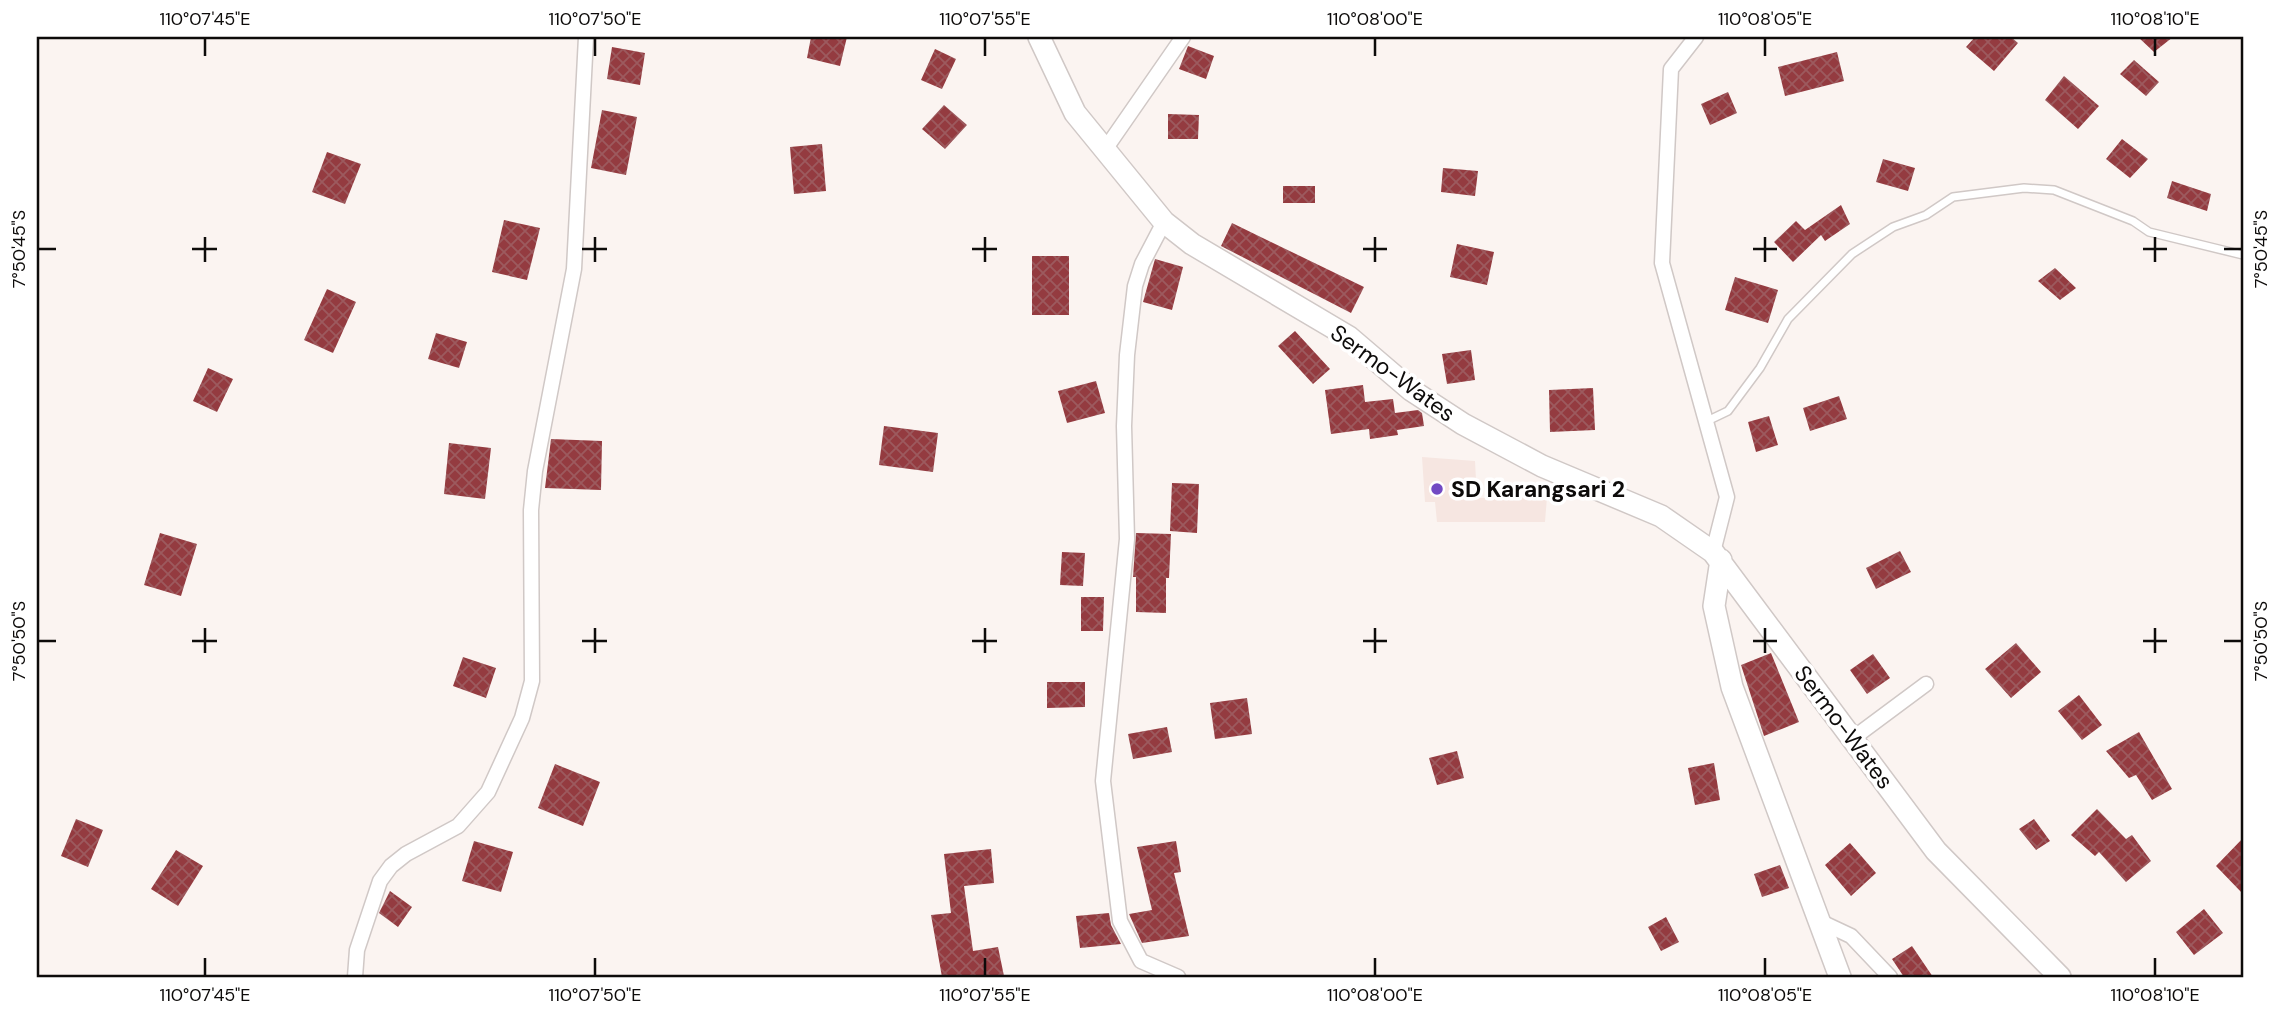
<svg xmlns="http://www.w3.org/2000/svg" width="2280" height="1014" font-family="'DM Sans',sans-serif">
  <defs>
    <pattern id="building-cross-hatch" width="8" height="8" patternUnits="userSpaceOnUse" patternTransform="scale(1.75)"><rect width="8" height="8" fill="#943b40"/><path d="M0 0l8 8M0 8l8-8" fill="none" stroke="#9c5a5e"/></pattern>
  </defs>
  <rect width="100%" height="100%" fill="#fbf4f1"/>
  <path fill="#f6e6e1" d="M 1422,457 L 1475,461 L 1477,498 L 1547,497 L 1545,522 L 1437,522 L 1435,502 L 1425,502 Z"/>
  <path fill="url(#building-cross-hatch)" d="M 811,37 L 847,37 L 840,66 L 807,58 Z
    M 1975,37 L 2011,37 L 2018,43 L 1994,71 L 1966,47 Z
    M 2138,37 L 2173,37 L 2154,52 Z
    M 1188,46 L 1214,56 L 1206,79 L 1179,69 Z
    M 612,47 L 645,53 L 640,85 L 607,79 Z
    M 935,49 L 956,59 L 942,89 L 921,80 Z
    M 1837,52 L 1844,81 L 1785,96 L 1778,67 Z
    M 2134,60 L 2159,82 L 2146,96 L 2120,74 Z
    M 2064,76 L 2099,106 L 2078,129 L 2045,100 Z
    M 1728,92 L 1737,113 L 1710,125 L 1701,104 Z
    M 944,105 L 967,125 L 945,149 L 922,129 Z
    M 602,110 L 637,117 L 626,175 L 591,168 Z
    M 1168,114 L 1199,115 L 1198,139 L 1168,139 Z
    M 2122,139 L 2148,159 L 2130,178 L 2106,159 Z
    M 822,144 L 826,191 L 794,194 L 790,147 Z
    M 327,152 L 361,164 L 345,204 L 312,192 Z
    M 1883,159 L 1915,168 L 1908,191 L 1876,182 Z
    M 1443,168 L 1478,171 L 1475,196 L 1441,192 Z
    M 2172,181 L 2211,194 L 2207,211 L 2167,198 Z
    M 1283,186 L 1315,186 L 1315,203 L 1283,203 Z
    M 1841,205 L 1850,224 L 1825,241 L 1821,235 L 1793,262 L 1774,242 L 1796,221 L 1805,230 Z
    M 504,220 L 540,228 L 527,280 L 492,272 Z
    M 1232,223 L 1364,287 L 1351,313 L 1221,246 Z
    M 1457,244 L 1494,252 L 1487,285 L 1450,277 Z
    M 1032,256 L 1069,256 L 1069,315 L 1032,315 Z
    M 1155,259 L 1183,267 L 1172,310 L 1143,302 Z
    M 2055,268 L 2076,288 L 2060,300 L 2038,281 Z
    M 1735,277 L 1778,290 L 1768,323 L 1725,310 Z
    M 327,289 L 356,302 L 333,353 L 304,340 Z
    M 1295,331 L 1330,369 L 1313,384 L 1278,346 Z
    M 436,333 L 467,342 L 459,368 L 428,359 Z
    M 1471,350 L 1475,380 L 1447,384 L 1442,354 Z
    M 208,368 L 233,379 L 217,412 L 193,401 Z
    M 1096,381 L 1105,413 L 1067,423 L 1058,391 Z
    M 1363,385 L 1365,402 L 1393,399 L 1395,413 L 1418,410 L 1422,413 L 1424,426 L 1397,430 L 1398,435 L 1370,439 L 1369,429 L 1331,434 L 1325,390 Z
    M 1593,388 L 1595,430 L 1550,432 L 1549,390 Z
    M 1839,396 L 1847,419 L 1810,431 L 1803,408 Z
    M 1769,416 L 1778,445 L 1756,452 L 1748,422 Z
    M 884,426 L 938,433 L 933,472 L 879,465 Z
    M 551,439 L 602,441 L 601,490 L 545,488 Z
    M 449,443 L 491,448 L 485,499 L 444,494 Z
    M 1172,483 L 1199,484 L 1197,533 L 1170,531 Z
    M 160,533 L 197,544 L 181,596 L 144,585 Z
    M 1136,533 L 1171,534 L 1169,578 L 1166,578 L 1166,613 L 1136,612 L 1136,577 L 1133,577 Z
    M 1900,551 L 1911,572 L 1876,589 L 1866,568 Z
    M 1062,552 L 1085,553 L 1083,586 L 1060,585 Z
    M 1081,597 L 1104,597 L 1103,631 L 1081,631 Z
    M 2016,643 L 2041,672 L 2011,698 L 1985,669 Z
    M 1771,653 L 1799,722 L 1764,736 L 1741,665 Z
    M 1873,654 L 1890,678 L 1867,694 L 1850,670 Z
    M 463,657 L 496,668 L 486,698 L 453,686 Z
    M 1047,682 L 1085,682 L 1085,707 L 1047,708 Z
    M 2079,695 L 2102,725 L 2082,740 L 2058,711 Z
    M 1247,698 L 1252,734 L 1215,739 L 1210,703 Z
    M 1167,727 L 1172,752 L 1133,759 L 1128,734 Z
    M 2139,732 L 2172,789 L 2152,800 L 2136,775 L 2129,778 L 2106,751 Z
    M 1457,751 L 1464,778 L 1437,785 L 1429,758 Z
    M 1714,763 L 1720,800 L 1695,805 L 1688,768 Z
    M 555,764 L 600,782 L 583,826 L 538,808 Z
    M 2097,809 L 2126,839 L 2132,835 L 2151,861 L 2126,882 L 2099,852 L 2095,856 L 2071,835 Z
    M 76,819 L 103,830 L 88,867 L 61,856 Z
    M 2034,819 L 2050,841 L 2036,850 L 2019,829 Z
    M 2243,838 L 2243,894 L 2216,866 Z
    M 474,841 L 513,852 L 501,892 L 462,881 Z
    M 1176,841 L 1181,872 L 1174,873 L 1189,936 L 1142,943 L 1129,914 L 1152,910 L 1137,847 Z
    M 1850,843 L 1876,873 L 1851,896 L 1825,865 Z
    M 991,849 L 994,883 L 964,886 L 973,951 L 998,947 L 1004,976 L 942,977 L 931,915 L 951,913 L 944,854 Z
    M 176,850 L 203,866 L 178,906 L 151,889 Z
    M 1780,865 L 1789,888 L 1762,897 L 1754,874 Z
    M 390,891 L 412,907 L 398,927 L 379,913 Z
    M 2204,909 L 2223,933 L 2194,955 L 2176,932 Z
    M 1109,913 L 1111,925 L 1121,944 L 1080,948 L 1076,916 Z
    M 1666,917 L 1679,942 L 1661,951 L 1648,927 Z
    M 1912,946 L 1933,977 L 1904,977 L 1892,959 Z"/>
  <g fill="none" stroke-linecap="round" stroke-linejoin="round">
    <defs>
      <path id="lane" d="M 1705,422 L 1728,411 L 1760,368 L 1788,319 L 1852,254 L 1893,227 L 1926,215 L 1953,197 L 2024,188 L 2054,190 L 2133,221 L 2149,232 L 2243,255"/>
      <path id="street" d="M 1696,37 L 1671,69 L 1662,263 L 1727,497 L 1713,552
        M 1104,151 L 1183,37
        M 1164,222 L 1142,264 L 1135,286 L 1127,355 L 1124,426 L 1127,539 L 1103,781 L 1120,921 L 1141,961 L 1178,977
        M 1852,739 L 1926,684
        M 1819,921 L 1851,936 L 1890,977
        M 355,977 L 357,950 L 380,881 L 391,866 L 406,854 L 458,826 L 488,792 L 522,718 L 532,681 L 531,510 L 535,471 L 574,269 L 586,37"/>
      <path id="secondary" d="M 1039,37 L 1075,113 L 1164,222 L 1192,244 L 1349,337 L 1411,390 L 1463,424 L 1542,466 L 1661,516 L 1713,552 L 1936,851 L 2060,977
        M 1721,560 L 1714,606 L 1732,687 L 1840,977"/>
    </defs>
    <use href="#lane" stroke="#d0c8c6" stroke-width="10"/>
    <use href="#street" stroke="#d0c8c6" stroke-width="17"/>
    <use href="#secondary" stroke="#d0c8c6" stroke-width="24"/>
    <use href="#lane" stroke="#fff" stroke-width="7"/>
    <use href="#street" stroke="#fff" stroke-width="14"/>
    <use href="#secondary" stroke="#fff" stroke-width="21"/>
  </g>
  <path fill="none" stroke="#0d0b0a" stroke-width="2.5" d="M 205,38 L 205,56M 595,38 L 595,56M 985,38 L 985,56M 1375,38 L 1375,56M 1765,38 L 1765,56M 2155,38 L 2155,56M 205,237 L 205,262M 595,237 L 595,262M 985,237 L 985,262M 1375,237 L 1375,262M 1765,237 L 1765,262M 2155,237 L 2155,262M 38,249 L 56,249M 192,249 L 217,249M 582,249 L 607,249M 972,249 L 997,249M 1363,249 L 1387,249M 1753,249 L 1777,249M 2143,249 L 2167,249M 2224,249 L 2242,249M 205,628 L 205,653M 595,628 L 595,653M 985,628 L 985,653M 1375,628 L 1375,653M 1765,628 L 1765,653M 2155,628 L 2155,653M 38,641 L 56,641M 192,641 L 217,641M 582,641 L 607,641M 972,641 L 997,641M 1363,641 L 1387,641M 1753,641 L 1777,641M 2143,641 L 2167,641M 2224,641 L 2242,641M 205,958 L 205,976M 595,958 L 595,976M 985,958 L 985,976M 1375,958 L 1375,976M 1765,958 L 1765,976M 2155,958 L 2155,976"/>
  <circle fill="#724ac3" stroke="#fff" stroke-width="2.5" cx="1437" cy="489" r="7"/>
  <g text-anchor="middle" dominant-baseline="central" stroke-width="7" stroke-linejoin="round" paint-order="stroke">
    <g font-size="23" fill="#0d0b0a" stroke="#fff">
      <text transform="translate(1393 373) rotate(36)">Sermo-Wates</text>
      <text transform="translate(1844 727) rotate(53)">Sermo-Wates</text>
    </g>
    <g font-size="23" font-weight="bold" fill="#0d0b0a" stroke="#fff" text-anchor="start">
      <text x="1451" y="489">SD Karangsari 2</text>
    </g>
  </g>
  <rect width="2280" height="1014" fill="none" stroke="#ffffff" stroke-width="77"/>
  <rect x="38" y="38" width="2204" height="938" fill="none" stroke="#0d0b0a" stroke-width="2.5"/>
  <g font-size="18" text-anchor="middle" fill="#0d0b0a">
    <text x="205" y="25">110°07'45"E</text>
    <text x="595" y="25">110°07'50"E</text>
    <text x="985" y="25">110°07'55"E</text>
    <text x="1375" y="25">110°08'00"E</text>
    <text x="1765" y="25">110°08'05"E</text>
    <text x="2155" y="25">110°08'10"E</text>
    <text transform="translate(19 249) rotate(-90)" y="6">7°50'45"S</text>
    <text transform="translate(2261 249) rotate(-90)" y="6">7°50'45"S</text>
    <text transform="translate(19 641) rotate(-90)" y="6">7°50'50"S</text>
    <text transform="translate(2261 641) rotate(-90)" y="6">7°50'50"S</text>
    <text x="205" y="1001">110°07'45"E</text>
    <text x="595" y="1001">110°07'50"E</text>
    <text x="985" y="1001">110°07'55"E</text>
    <text x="1375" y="1001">110°08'00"E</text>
    <text x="1765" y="1001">110°08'05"E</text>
    <text x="2155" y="1001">110°08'10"E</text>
  </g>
</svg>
